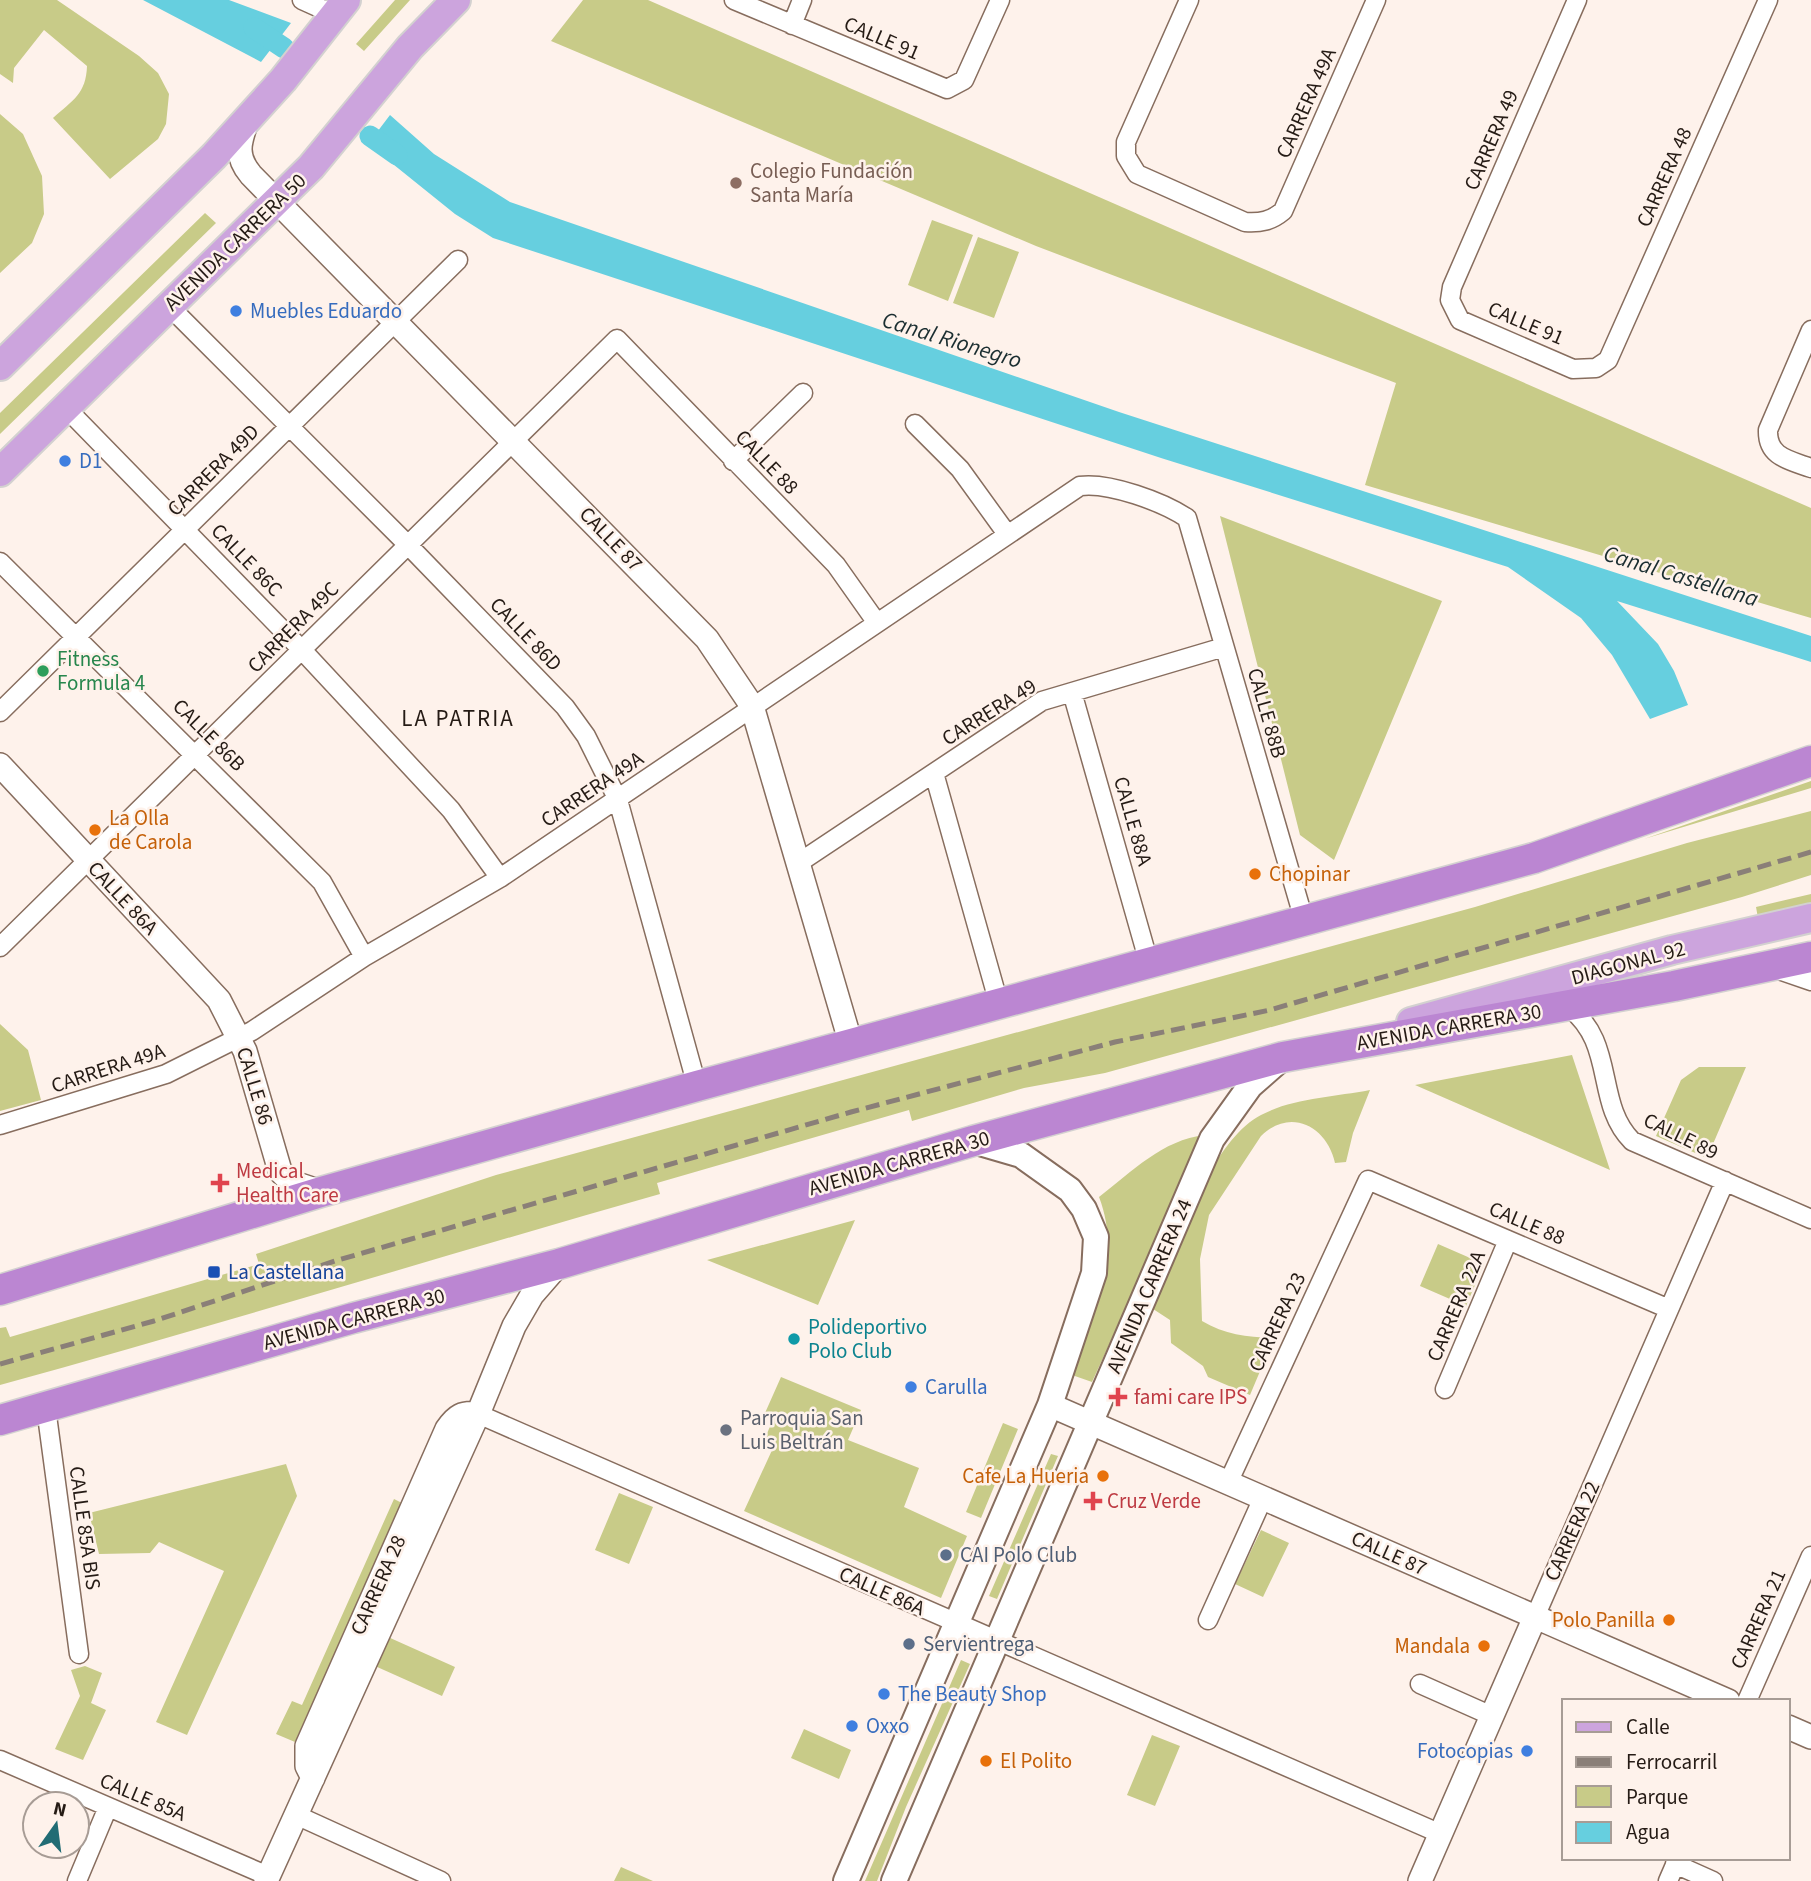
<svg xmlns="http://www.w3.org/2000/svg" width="1811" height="1881" font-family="'Source Sans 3',sans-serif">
  <rect width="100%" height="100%" fill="#fef2eb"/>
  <path fill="#c8cb88" d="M 0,0 L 57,0 L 139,56 L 158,73 L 169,94 L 166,124 L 158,139 L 110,179 L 53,118 C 73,100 86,94 87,66 L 44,30 L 14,68 L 13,83 L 0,74 Z
    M 395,0 L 410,0 L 364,51 L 356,44 Z
    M 583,0 L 648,0 L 1811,508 L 1811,618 L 1365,485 L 1396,383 L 1036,246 L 551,41 Z
    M 0,114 L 23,134 L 42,176 L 44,214 L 32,243 L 0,273 Z
    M 205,213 L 216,223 L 0,434 L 0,413 Z
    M 932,220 L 973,235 L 948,301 L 908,285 Z
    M 978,237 L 1019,252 L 994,318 L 953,303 Z
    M 1220,516 L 1442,601 L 1334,860 L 1300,835 Z
    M 1811,781 L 1811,788 L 1644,839 Z
    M 1811,811 L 1811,875 L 1742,897 L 1105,1073 L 1024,1088 L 912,1121 L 909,1110 L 657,1183 L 660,1194 C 439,1257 221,1324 0,1385 L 0,1328 L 6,1327 L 10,1337 L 259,1264 L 256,1254 L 496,1175 L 1475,907 L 1687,843 Z
    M 1811,894 L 1811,907 L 1758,918 L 1756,907 Z
    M 0,1024 L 28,1050 L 41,1100 L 0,1111 Z
    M 1572,1055 L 1610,1170 L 1415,1085 Z
    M 1699,1067 L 1746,1067 L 1707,1158 L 1656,1136 L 1681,1080 Z
    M 1370,1090 L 1353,1133 L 1346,1162 L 1335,1163 C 1327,1126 1290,1107 1261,1136 L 1209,1215 L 1200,1259 L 1202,1321 C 1225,1335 1248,1337 1274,1338 L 1250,1395 L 1208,1377 L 1203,1366 L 1171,1343 L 1170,1320 L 1150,1307 C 1172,1254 1209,1142 1261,1115 C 1293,1098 1334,1097 1370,1090 Z
    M 1205,1135 L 1092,1382 L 1072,1375 C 1093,1316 1123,1259 1099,1197 C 1133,1171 1162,1140 1205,1135 Z
    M 855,1220 L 818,1305 L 707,1260 Z
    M 1438,1244 L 1484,1264 L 1466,1306 L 1420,1286 Z
    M 781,1377 L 861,1410 L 848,1440 L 919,1468 L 904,1507 L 967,1536 L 941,1598 L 744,1511 L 773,1448 L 763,1443 L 774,1417 L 765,1413 Z
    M 1003,1423 L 1018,1429 L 981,1518 L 966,1512 Z
    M 1051,1454 L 1058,1456 L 997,1599 L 989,1596 Z
    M 286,1464 L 297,1496 L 187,1735 L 156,1722 L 224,1571 L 159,1542 L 150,1553 L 99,1554 L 89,1513 Z
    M 619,1493 L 653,1507 L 629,1564 L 595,1550 Z
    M 394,1499 L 402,1503 L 295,1742 L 276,1734 L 292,1701 L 302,1705 Z
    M 1261,1530 L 1289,1543 L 1263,1597 L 1235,1584 Z
    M 388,1637 L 455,1667 L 442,1696 L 375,1666 Z
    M 961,1660 L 970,1664 L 906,1807 L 877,1881 L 865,1881 Z
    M 85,1666 L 102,1673 L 91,1703 L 106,1710 L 83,1760 L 55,1749 L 80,1696 L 71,1670 Z
    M 804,1729 L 851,1750 L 839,1779 L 791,1758 Z
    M 1152,1735 L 1180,1746 L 1155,1806 L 1127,1795 Z
    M 621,1867 L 653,1881 L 614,1881 Z"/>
  <path fill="#66cfdf" d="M 143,0 L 229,0 L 291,23 L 261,62 Z
    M 390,115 L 434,154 L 510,202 L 1119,412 L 1811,636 L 1811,662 L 1617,601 L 1658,644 L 1674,671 L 1688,705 L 1650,719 L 1612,655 L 1581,618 L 1508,567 L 1161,458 L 493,238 L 455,214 L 368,144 Z"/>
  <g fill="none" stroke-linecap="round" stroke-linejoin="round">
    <path stroke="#66cfdf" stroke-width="21" d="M 254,28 L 284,48
      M 370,136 L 397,155"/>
    <defs>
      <path id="minor" d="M 302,0 L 333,14
        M 734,0 L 947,89 L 964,80 L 1000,0
        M 1189,0 L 1126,142 L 1126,156 L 1137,174 L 1245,222 C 1261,223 1271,221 1283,211 L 1376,0
        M 1577,0 L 1452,287 L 1450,300 L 1460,320 L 1573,369 L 1596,368 L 1608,360 L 1768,0
        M 792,25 L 802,0
        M 169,306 L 408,545 L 565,707 L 586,736 L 618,800 L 697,1086
        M 1811,330 L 1768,430 C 1767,457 1789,460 1811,468
        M 65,407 L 302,650 L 451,810 L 500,878
        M 915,424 L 960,469 L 1007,534
        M 733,461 L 803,393
        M 0,562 L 322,882 L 364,957
        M 1072,692 L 1149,963
        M 0,712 L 458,260
        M 934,773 L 999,1004
        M 800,862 L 1042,701 L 1224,647
        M 0,947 L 617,339 L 836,565 L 877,623
        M 1773,968 L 1811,981
        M 1567,1006 C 1617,1042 1594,1103 1632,1141 L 1811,1219
        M 0,1125 L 166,1074 L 252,1031 L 364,957 L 500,878 L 1080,486 C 1109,482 1163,502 1187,518 L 1304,920
        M 1445,1389 L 1508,1240
        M 46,1408 L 79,1654
        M 478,1414 L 1441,1834
        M 1228,1483 L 1368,1180 L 1669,1309
        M 1535,1617 L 1725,1181
        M 1208,1620 L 1263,1498
        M 1420,1684 L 1492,1716
        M 1747,1701 L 1811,1556
        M 0,1760 L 268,1876
        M 296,1815 L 441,1881
        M 1675,1864 L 1713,1881
        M 77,1881 L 108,1807
        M 1668,1881 L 1678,1858"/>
      <path id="tertiary" d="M 247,121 C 239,143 235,156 251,175 L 707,639 L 752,706 L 851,1044
        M 0,765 L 219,1000 L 245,1051 L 280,1171 L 291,1182 L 321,1192
        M 1050,1405 L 1728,1701
        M 1788,1727 L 1811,1737
        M 313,1778 L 307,1766 L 307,1746 L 447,1429 C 456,1416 462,1412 478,1414
        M 266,1881 L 478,1414 L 514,1326 L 532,1295 L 559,1264
        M 1420,1881 L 1535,1617"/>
      <path id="secondary" d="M 846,1881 L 1050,1405 L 1094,1273 L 1096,1237 L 1084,1209 L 1070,1190 L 1021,1155 L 973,1141
        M 894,1881 L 1212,1139 L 1250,1086 L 1283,1057"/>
      <path id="primary" d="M 0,366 L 214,156 L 283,80 L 346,0
        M 0,472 L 311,167 L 410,47 L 456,0
        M 1411,1022 L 1672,950 L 1811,918"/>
      <path id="trunk" d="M 0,1290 L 321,1192 L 697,1086 L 1534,858 L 1811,761
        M 0,1420 L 353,1318 L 559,1264 L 973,1141 L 1283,1057 L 1674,986 L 1811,957"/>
    </defs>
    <use href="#minor" stroke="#876d5e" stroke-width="21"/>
    <use href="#tertiary" stroke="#876d5e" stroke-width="26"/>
    <use href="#secondary" stroke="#876d5e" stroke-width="28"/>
    <use href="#primary" stroke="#d3d1d0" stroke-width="32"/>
    <use href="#trunk" stroke="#d3d1d0" stroke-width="33"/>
    <use href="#minor" stroke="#fff" stroke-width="18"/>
    <use href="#tertiary" stroke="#fff" stroke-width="23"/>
    <use href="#secondary" stroke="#fff" stroke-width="24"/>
    <use href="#primary" stroke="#cca4dd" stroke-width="28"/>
    <use href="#trunk" stroke="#bb86d2" stroke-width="30"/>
    <path stroke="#8a7f78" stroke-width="5" stroke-dasharray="14 7" stroke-linecap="butt" d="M 0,1364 L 154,1321 L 335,1261 L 851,1112 L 1115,1042 L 1270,1010 L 1811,852"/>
  </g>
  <circle fill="#8d6e63" stroke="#fef2eb" stroke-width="2.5" cx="736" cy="183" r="7"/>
  <g fill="#3f7fe0" stroke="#fef2eb" stroke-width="2.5">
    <circle cx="236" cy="311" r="7"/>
    <circle cx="65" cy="461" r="7"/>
    <circle cx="911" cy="1387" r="7"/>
    <circle cx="884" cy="1694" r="7"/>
    <circle cx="852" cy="1726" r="7"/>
    <circle cx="1527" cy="1751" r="7"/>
  </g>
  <circle fill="#2e9e5b" stroke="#fef2eb" stroke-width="2.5" cx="43" cy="671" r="7"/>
  <g fill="#e8710a" stroke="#fef2eb" stroke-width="2.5">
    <circle cx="95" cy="830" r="7"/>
    <circle cx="1255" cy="874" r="7"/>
    <circle cx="1103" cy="1476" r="7"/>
    <circle cx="1669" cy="1620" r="7"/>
    <circle cx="1484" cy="1646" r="7"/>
    <circle cx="986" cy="1761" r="7"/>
  </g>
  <g fill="#e0444e" stroke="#fef2eb" stroke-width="2.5">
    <path d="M216.5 1172.5h7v7h7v7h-7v7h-7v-7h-7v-7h7z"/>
    <path d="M1114.5 1386.5h7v7h7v7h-7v7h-7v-7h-7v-7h7z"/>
    <path d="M1089.5 1490.5h7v7h7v7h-7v7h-7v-7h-7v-7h7z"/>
  </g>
  <rect fill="#1a4fb4" stroke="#fef2eb" stroke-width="2.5" x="207" y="1265" width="14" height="14" rx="3.5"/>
  <circle fill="#0f9aa8" stroke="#fef2eb" stroke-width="2.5" cx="794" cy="1339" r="7"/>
  <circle fill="#6b7280" stroke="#fef2eb" stroke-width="2.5" cx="726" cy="1430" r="7"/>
  <g fill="#5c6f8a" stroke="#fef2eb" stroke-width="2.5">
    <circle cx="946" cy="1555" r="7"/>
    <circle cx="909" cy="1644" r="7"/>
  </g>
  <g text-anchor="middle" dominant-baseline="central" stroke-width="5" stroke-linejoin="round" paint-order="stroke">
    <g font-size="21" fill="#251b15" stroke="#fef2eb">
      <text transform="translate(882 38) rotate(23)">CALLE 91</text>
      <text transform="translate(1306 103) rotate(-66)">CARRERA 49A</text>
      <text transform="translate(1491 140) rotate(-67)">CARRERA 49</text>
      <text transform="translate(1664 177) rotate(-66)">CARRERA 48</text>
      <text transform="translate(235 242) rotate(-44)">AVENIDA CARRERA 50</text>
      <text transform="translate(1526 323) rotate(23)">CALLE 91</text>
      <text transform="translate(767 462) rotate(46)">CALLE 88</text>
      <text transform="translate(213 470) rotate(-45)">CARRERA 49D</text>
      <text transform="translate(611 539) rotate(46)">CALLE 87</text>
      <text transform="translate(247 560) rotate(46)">CALLE 86C</text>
      <text transform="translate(293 627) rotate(-45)">CARRERA 49C</text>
      <text transform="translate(526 634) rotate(46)">CALLE 86D</text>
      <text transform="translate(989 712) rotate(-32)">CARRERA 49</text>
      <text transform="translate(1267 713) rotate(74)">CALLE 88B</text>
      <text transform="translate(209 735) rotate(45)">CALLE 86B</text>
      <text transform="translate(592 789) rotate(-34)">CARRERA 49A</text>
      <text transform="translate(1133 821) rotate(74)">CALLE 88A</text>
      <text transform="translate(123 898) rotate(47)">CALLE 86A</text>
      <text transform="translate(1628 963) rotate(-15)">DIAGONAL 92</text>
      <text transform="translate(1449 1027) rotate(-10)">AVENIDA CARRERA 30</text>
      <text transform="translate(108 1068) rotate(-18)">CARRERA 49A</text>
      <text transform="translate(255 1086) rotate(73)">CALLE 86</text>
      <text transform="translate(1681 1136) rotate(26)">CALLE 89</text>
      <text transform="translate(899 1163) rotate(-16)">AVENIDA CARRERA 30</text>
      <text transform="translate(1527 1223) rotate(23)">CALLE 88</text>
      <text transform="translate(1149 1286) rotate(-67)">AVENIDA CARRERA 24</text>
      <text transform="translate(1456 1306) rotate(-67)">CARRERA 22A</text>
      <text transform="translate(354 1319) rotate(-15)">AVENIDA CARRERA 30</text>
      <text transform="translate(1277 1322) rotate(-65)">CARRERA 23</text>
      <text transform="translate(85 1528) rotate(82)">CALLE 85A BIS</text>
      <text transform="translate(1572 1531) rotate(-66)">CARRERA 22</text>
      <text transform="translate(1389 1553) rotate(24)">CALLE 87</text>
      <text transform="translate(378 1585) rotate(-66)">CARRERA 28</text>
      <text transform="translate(882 1591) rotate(24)">CALLE 86A</text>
      <text transform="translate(1758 1619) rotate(-66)">CARRERA 21</text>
      <text transform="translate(143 1797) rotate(23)">CALLE 85A</text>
    </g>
    <g font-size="21" fill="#785e54" stroke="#fef2eb" text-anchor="start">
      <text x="750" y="171">Colegio Fundación<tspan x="750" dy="24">Santa María</tspan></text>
    </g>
    <g font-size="21" fill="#366cbe" stroke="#fef2eb" text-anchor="start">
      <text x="250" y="311">Muebles Eduardo</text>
      <text x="79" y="461">D1</text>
      <text x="925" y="1387">Carulla</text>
      <text x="898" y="1694">The Beauty Shop</text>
      <text x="866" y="1726">Oxxo</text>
      <text x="1513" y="1751" text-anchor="end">Fotocopias</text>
    </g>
    <g font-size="21" fill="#27864d" stroke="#fef2eb" text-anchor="start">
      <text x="57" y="659">Fitness<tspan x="57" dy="24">Formula 4</tspan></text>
    </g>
    <g font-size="21" fill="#c56008" stroke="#fef2eb" text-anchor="start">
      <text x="109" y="818">La Olla<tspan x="109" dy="24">de Carola</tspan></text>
      <text x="1269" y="874">Chopinar</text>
      <text x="1089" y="1476" text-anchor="end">Cafe La Hueria</text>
      <text x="1655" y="1620" text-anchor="end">Polo Panilla</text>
      <text x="1470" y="1646" text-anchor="end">Mandala</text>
      <text x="1000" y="1761">El Polito</text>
    </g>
    <g font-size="21" fill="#be3a42" stroke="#fef2eb" text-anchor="start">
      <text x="236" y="1171">Medical<tspan x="236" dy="24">Health Care</tspan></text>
      <text x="1134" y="1397">fami care IPS</text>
      <text x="1107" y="1501">Cruz Verde</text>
    </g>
    <g font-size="21" fill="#164399" stroke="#fef2eb" text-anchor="start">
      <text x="228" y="1272">La Castellana</text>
    </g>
    <g font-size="21" fill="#0d838f" stroke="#fef2eb" text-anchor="start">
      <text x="808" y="1327">Polideportivo<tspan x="808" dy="24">Polo Club</tspan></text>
    </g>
    <g font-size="21" fill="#5b616d" stroke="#fef2eb" text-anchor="start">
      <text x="740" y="1418">Parroquia San<tspan x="740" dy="24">Luis Beltrán</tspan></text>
    </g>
    <g font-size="21" fill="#4e5e75" stroke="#fef2eb" text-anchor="start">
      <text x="960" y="1555">CAI Polo Club</text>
      <text x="923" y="1644">Servientrega</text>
    </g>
    <g font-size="23" font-style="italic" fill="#1b2e31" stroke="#fef2eb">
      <text transform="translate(952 340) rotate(17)">Canal Rionegro</text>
      <text transform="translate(1681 576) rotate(17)">Canal Castellana</text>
    </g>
    <g font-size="23" letter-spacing="2" fill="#251b15" stroke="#fef2eb">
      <text x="458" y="718">LA PATRIA</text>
    </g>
  </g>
  <rect x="1562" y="1699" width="228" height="161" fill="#fef2eb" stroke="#a79c95" stroke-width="2"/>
  <rect x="1576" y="1722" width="35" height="10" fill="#cca4dd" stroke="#a79c95" stroke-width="2"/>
  <text x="1626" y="1734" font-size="21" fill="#251b15">Calle</text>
  <rect x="1576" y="1757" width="35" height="10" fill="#8a7f78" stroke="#a79c95" stroke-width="2"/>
  <text x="1626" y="1769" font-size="21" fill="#251b15">Ferrocarril</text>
  <rect x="1576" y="1786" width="35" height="21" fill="#c8cb88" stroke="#a79c95" stroke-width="2"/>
  <text x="1626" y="1804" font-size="21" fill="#251b15">Parque</text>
  <rect x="1576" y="1822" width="35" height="21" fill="#66cfdf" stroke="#a79c95" stroke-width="2"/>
  <text x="1626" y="1839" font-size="21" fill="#251b15">Agua</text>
  <g transform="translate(56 1825) rotate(14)"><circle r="33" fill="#fef2eb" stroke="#a79c95" stroke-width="2"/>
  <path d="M0-5L12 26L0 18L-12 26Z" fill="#216c74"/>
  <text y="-10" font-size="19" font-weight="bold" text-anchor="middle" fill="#251b15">N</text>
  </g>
</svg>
